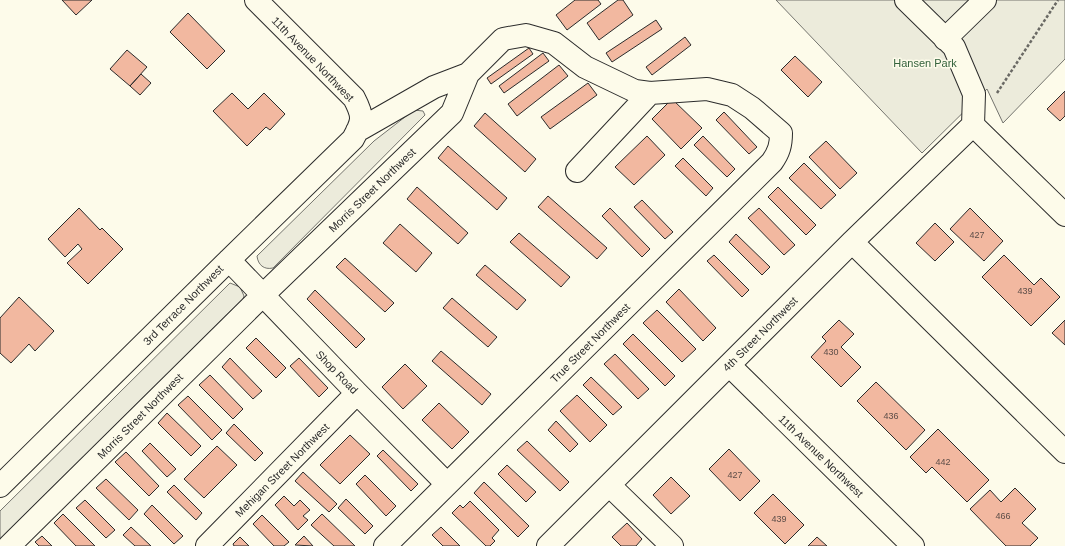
<svg xmlns="http://www.w3.org/2000/svg" width="1065" height="546" font-family="Helvetica,sans-serif">
  <rect width="100%" height="100%" fill="#fdfbea"/>
  <path fill="#ecebdb" stroke="#74746e" d="M 776,0 L 1065,0 L 1065,59 L 1003,123 L 987,89 L 922,153 Z
    M 414,110 L 423,111 L 425,115 L 273,268 C 264,270 258,265 257,256 L 374,141 Z
    M 230,283 L 240,287 L 244,296 L 243,299 L 0,539 L 0,511 Z"/>
  <path fill="#f2b8a0" stroke="#2b2b2b" d="M 62,0 L 92,0 L 76,15 Z
    M 575,0 L 598,0 L 601,4 L 567,30 L 556,15 Z
    M 618,0 L 623,0 L 633,15 L 599,40 L 587,23 Z
    M 188,13 L 225,51 L 207,69 L 170,32 Z
    M 656,20 L 662,29 L 612,62 L 606,53 Z
    M 685,37 L 691,45 L 652,75 L 646,67 Z
    M 529,48 L 533,54 L 491,84 L 487,78 Z
    M 127,50 L 147,67 L 130,86 L 110,69 Z
    M 543,53 L 549,61 L 504,93 L 499,86 Z
    M 795,56 L 822,82 L 808,97 L 781,70 Z
    M 559,65 L 568,76 L 517,116 L 508,104 Z
    M 141,74 L 151,83 L 140,95 L 130,86 Z
    M 588,83 L 597,95 L 550,129 L 541,117 Z
    M 1065,91 L 1065,116 L 1060,121 L 1047,109 Z
    M 232,93 L 248,109 L 264,93 L 285,114 L 270,130 L 266,127 L 247,146 L 213,111 Z
    M 672,99 L 702,128 L 681,149 L 652,119 Z
    M 724,112 L 757,147 L 749,154 L 716,120 Z
    M 485,113 L 536,159 L 525,172 L 474,126 Z
    M 647,136 L 665,155 L 634,185 L 615,167 Z
    M 703,136 L 735,169 L 727,177 L 694,145 Z
    M 826,141 L 857,173 L 840,189 L 809,157 Z
    M 448,146 L 507,198 L 497,210 L 438,158 Z
    M 683,158 L 713,188 L 706,196 L 675,166 Z
    M 804,163 L 836,195 L 821,209 L 789,178 Z
    M 417,187 L 468,233 L 458,244 L 407,199 Z
    M 778,187 L 816,225 L 806,235 L 768,197 Z
    M 548,196 L 607,248 L 597,259 L 538,207 Z
    M 642,200 L 673,232 L 665,239 L 634,207 Z
    M 79,208 L 100,230 L 102,228 L 123,249 L 88,284 L 67,263 L 82,249 L 78,244 L 65,257 L 48,239 Z
    M 610,208 L 650,249 L 642,257 L 602,216 Z
    M 759,208 L 795,245 L 784,255 L 748,218 Z
    M 970,208 L 1003,241 L 984,261 L 950,229 Z
    M 935,223 L 954,242 L 935,261 L 916,243 Z
    M 400,224 L 432,253 L 416,272 L 383,243 Z
    M 519,233 L 570,277 L 561,287 L 510,242 Z
    M 736,234 L 770,267 L 762,275 L 729,242 Z
    M 714,255 L 749,290 L 742,297 L 707,261 Z
    M 1004,255 L 1034,285 L 1041,278 L 1060,297 L 1031,326 L 982,277 Z
    M 345,258 L 394,303 L 385,312 L 336,267 Z
    M 485,265 L 526,300 L 517,310 L 476,275 Z
    M 679,289 L 716,328 L 703,341 L 666,302 Z
    M 315,290 L 365,339 L 356,348 L 307,299 Z
    M 19,297 L 54,331 L 35,351 L 29,344 L 11,363 L 0,353 L 0,318 Z
    M 452,298 L 497,337 L 488,347 L 443,308 Z
    M 657,310 L 696,349 L 682,362 L 643,323 Z
    M 839,320 L 854,334 L 841,347 L 861,367 L 841,387 L 811,357 L 826,341 L 822,337 Z
    M 1065,320 L 1065,345 L 1052,333 Z
    M 633,334 L 675,376 L 665,386 L 623,344 Z
    M 256,338 L 286,368 L 276,378 L 246,348 Z
    M 441,351 L 491,394 L 482,405 L 432,361 Z
    M 615,354 L 649,389 L 638,399 L 604,364 Z
    M 230,358 L 262,391 L 253,399 L 222,367 Z
    M 299,358 L 328,388 L 319,397 L 290,366 Z
    M 405,364 L 427,386 L 403,409 L 382,387 Z
    M 210,375 L 243,409 L 233,419 L 199,385 Z
    M 591,377 L 622,407 L 613,415 L 583,385 Z
    M 876,382 L 925,430 L 906,450 L 857,401 Z
    M 577,395 L 607,425 L 590,442 L 560,411 Z
    M 188,396 L 222,430 L 212,440 L 178,405 Z
    M 439,403 L 469,432 L 452,449 L 422,420 Z
    M 167,413 L 201,446 L 191,456 L 158,423 Z
    M 556,421 L 578,444 L 570,452 L 548,430 Z
    M 234,424 L 263,453 L 255,461 L 226,433 Z
    M 938,429 L 989,480 L 967,502 L 932,467 L 926,473 L 910,457 Z
    M 350,435 L 370,454 L 340,484 L 320,465 Z
    M 527,441 L 569,482 L 560,491 L 517,450 Z
    M 150,443 L 176,469 L 167,477 L 142,451 Z
    M 217,446 L 237,465 L 204,498 L 184,479 Z
    M 729,449 L 760,481 L 740,501 L 709,469 Z
    M 383,450 L 418,484 L 411,491 L 377,456 Z
    M 126,452 L 159,486 L 149,496 L 115,462 Z
    M 507,465 L 536,492 L 526,502 L 498,474 Z
    M 303,472 L 337,504 L 329,512 L 295,481 Z
    M 365,475 L 396,506 L 386,516 L 356,484 Z
    M 671,477 L 690,496 L 671,514 L 653,495 Z
    M 106,479 L 138,510 L 129,520 L 96,488 Z
    M 484,482 L 529,526 L 518,537 L 474,493 Z
    M 174,485 L 202,513 L 196,520 L 167,492 Z
    M 1015,488 L 1036,509 L 1022,523 L 1038,538 L 1030,546 L 1006,546 L 970,509 L 990,490 L 1001,502 Z
    M 773,494 L 804,525 L 785,544 L 754,513 Z
    M 284,496 L 294,506 L 300,500 L 310,510 L 303,516 L 308,520 L 298,530 L 275,505 Z
    M 346,499 L 373,526 L 365,534 L 338,508 Z
    M 85,500 L 115,530 L 106,538 L 76,508 Z
    M 470,501 L 499,530 L 492,538 L 495,541 L 490,546 L 486,546 L 452,513 L 460,505 L 463,508 Z
    M 152,505 L 183,536 L 174,544 L 144,514 Z
    M 63,514 L 95,546 L 76,546 L 54,523 Z
    M 322,514 L 355,546 L 334,546 L 311,525 Z
    M 262,515 L 289,542 L 284,546 L 274,546 L 253,524 Z
    M 627,523 L 642,539 L 636,546 L 621,546 L 612,537 Z
    M 131,527 L 151,546 L 135,546 L 123,535 Z
    M 441,527 L 460,546 L 443,546 L 432,535 Z
    M 42,536 L 52,546 L 39,546 L 35,542 Z
    M 304,536 L 313,546 L 295,545 Z
    M 240,537 L 249,546 L 234,546 L 233,544 Z
    M 817,537 L 827,546 L 808,546 Z"/>
  <g fill="none" stroke-linecap="round" stroke-linejoin="round">
    <defs>
      <path id="minor" d="M 906,0 L 954,47 L 974,94 L 973,125
        M 945,39 L 985,0
        M 973,125 L 1065,215
        M 357,131 L 434,87 L 468,74
        M 577,171 L 650,93
        M 852,242 L 1065,452
        M 229,260 L 357,393 L 447,484
        M 729,365 L 913,546
        M 609,485 L 672,546
        M 0,486 L 229,260 L 353,139 C 363,121 364,117 354,98 L 256,0
        M 9,546 L 263,295 L 452,113 L 468,74 L 503,39 L 526,35 L 554,43 L 585,67 L 635,91 L 650,93 L 707,89 L 732,95 L 752,108 L 781,133 C 781,145 779,152 772,162 L 385,546
        M 207,546 L 357,393
        M 548,546 L 852,242 L 973,125"/>
    </defs>
    <use href="#minor" stroke="#2b2b2b" stroke-width="24"/>
    <path stroke="#6a6964" stroke-width="2.5" stroke-dasharray="3 2" stroke-linecap="butt" d="M 997,93 L 1058,0"/>
    <use href="#minor" stroke="#fdfbea" stroke-width="22"/>
  </g>
  <g text-anchor="middle" dominant-baseline="central" stroke-width="3" stroke-linejoin="round" paint-order="stroke">
    <g font-size="9" fill="#5d4e48">
      <text x="977" y="235">427</text>
      <text x="1025" y="291">439</text>
      <text x="831" y="352">430</text>
      <text x="891" y="416">436</text>
      <text x="943" y="462">442</text>
      <text x="735" y="475">427</text>
      <text x="1003" y="516">466</text>
      <text x="779" y="519">439</text>
    </g>
    <g font-size="11" fill="#2b2b2b" stroke="#fdfbea">
      <text transform="translate(313 59) rotate(46)">11th Avenue Northwest</text>
      <text transform="translate(372 190) rotate(-44)">Morris Street Northwest</text>
      <text transform="translate(183 305) rotate(-45)">3rd Terrace Northwest</text>
      <text transform="translate(760 334) rotate(-45)">4th Street Northwest</text>
      <text transform="translate(590 343) rotate(-45)">True Street Northwest</text>
      <text transform="translate(337 372) rotate(46)">Shop Road</text>
      <text transform="translate(140 416) rotate(-45)">Morris Street Northwest</text>
      <text transform="translate(821 456) rotate(44)">11th Avenue Northwest</text>
      <text transform="translate(282 470) rotate(-45)">Mehigan Street Northwest</text>
    </g>
    <g font-size="11" fill="#34623c" stroke="#fdfbea">
      <text x="925" y="63">Hansen Park</text>
    </g>
  </g>
</svg>
